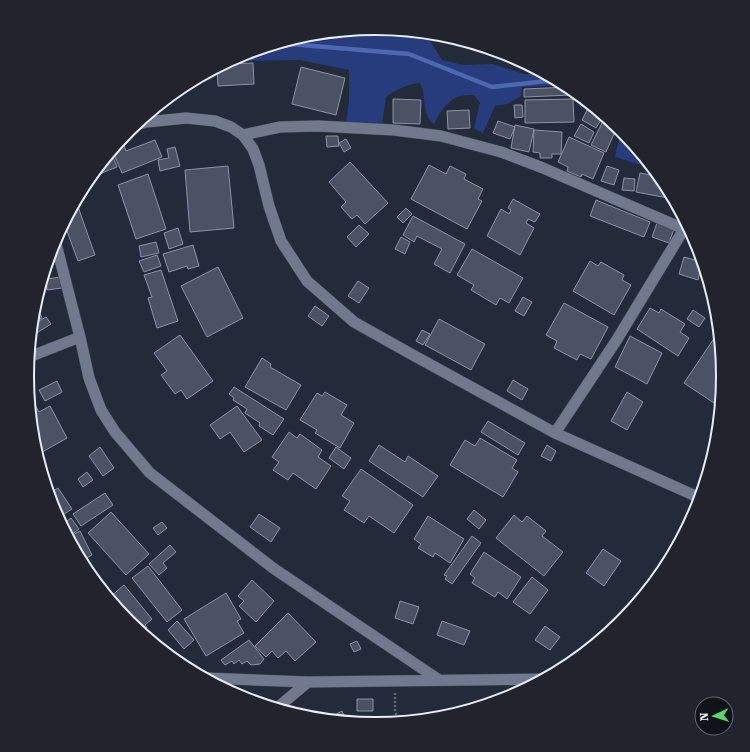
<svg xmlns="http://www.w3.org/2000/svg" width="750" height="752" font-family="'Roboto Serif',serif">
  <rect width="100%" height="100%" fill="#232a3a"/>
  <path fill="#273c7c" d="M 375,28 L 418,32 L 431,42 L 442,60 L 463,65 L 493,64 L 524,74 L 544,73 L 566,85 L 522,87 L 521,96 L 507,104 L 495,106 L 483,133 L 474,128 L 480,103 L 474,95 C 469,95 462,95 457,97 C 446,102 439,114 434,124 C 421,114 427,97 420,83 C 407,84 396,90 386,97 L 382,123 L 346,122 L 349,101 L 349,70 L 300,60 L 230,61 L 242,54 L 296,38 L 325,41 L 350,33 L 352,30 Z
    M 578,94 L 590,104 L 580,108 Z
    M 621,130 L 649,163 L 648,164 L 638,164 L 615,157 Z"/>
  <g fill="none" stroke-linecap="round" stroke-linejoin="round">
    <path stroke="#4d68b1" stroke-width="4.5" d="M 278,43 L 409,54 L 492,87 L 556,80"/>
  </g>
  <path fill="#4b5264" stroke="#8b93a7" d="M 253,63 L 254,84 L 218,86 L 217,68 L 224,64 Z
    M 301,67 L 345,78 L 336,115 L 292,104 Z
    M 569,87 L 572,90 L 572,95 L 524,97 L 524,89 Z
    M 393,99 L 421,100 L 420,124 L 393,123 Z
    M 573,99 L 574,122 L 525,123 L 525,100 Z
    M 514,105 L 522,105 L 523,117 L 515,118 Z
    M 469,110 L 470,128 L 448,129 L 447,111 Z
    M 587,110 L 602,118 L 596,128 L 582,120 Z
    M 604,119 L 617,127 L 606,152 L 591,145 Z
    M 498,121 L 515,127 L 510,139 L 493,133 Z
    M 581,124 L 594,132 L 589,143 L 574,136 Z
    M 515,125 L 534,129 L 529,152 L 511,148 Z
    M 534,130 L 562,132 L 561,154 L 552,154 L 552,158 L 540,158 L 540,153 L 533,152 Z
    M 326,136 L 338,136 L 339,146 L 327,147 Z
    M 569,137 L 604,153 L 593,179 L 582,174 L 581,177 L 567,171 L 568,167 L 558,162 Z
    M 346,139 L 351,148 L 344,152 L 339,143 Z
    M 122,140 L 126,151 L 155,140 L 162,157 L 122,173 L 112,150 Z
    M 175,147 L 180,166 L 160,171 L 158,160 L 169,158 L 167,149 Z
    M 111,152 L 117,167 L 89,178 Z
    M 350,162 L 388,203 L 365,224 L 357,215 L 352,219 L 341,207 L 346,202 L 329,182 Z
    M 429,165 L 446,174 L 450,166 L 466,174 L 464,179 L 483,189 L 478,199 L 482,201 L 467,229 L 411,199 Z
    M 228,166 L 234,228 L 190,232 L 185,170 Z
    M 607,166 L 619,170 L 614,185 L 601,181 Z
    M 640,173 L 660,177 L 664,183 L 673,199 L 636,192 Z
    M 148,174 L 166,229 L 136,239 L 118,185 Z
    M 624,178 L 635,179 L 634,191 L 622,190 Z
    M 513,199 L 540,214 L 535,222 L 528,219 L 526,223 L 534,228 L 520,255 L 487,236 L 501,209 L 509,214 L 511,210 L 508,208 Z
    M 596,200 L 650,222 L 644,237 L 590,216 Z
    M 77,204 L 95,255 L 78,261 L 64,223 L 73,206 Z
    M 406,208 L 412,214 L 403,223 L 397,217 Z
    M 413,216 L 465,244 L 450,273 L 434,264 L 442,249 L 417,236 L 414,242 L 403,235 Z
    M 657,223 L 674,229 L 669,243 L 652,237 Z
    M 359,225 L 369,234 L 356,247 L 347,237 Z
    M 178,228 L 183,244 L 169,249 L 164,233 Z
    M 401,237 L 410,242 L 405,254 L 395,249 Z
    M 156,242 L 159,253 L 141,257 L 139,246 Z
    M 193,245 L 199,266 L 188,269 L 187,266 L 169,272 L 163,254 Z
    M 472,249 L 523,278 L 509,303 L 500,298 L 496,305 L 471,290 L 474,285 L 457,275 Z
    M 51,250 L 54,258 L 49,259 Z
    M 157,255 L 161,266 L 144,272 L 139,261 Z
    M 684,257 L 702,262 L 698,280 L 679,274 Z
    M 590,261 L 598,266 L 601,262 L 624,275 L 622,280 L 631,285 L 614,315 L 573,291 Z
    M 218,267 L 243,318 L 207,337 L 181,286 Z
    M 161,270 L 178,321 L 157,328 L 148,298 L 152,297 L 144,275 Z
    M 61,277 L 62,288 L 47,290 L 46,279 Z
    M 358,281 L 369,288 L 359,303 L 348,296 Z
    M 523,297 L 532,302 L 524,316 L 515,311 Z
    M 35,303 L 42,318 L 32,322 L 34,308 Z
    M 564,303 L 608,327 L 591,359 L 580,354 L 577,360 L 554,348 L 557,341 L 546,335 Z
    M 315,306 L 329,316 L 322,326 L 308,316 Z
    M 650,308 L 659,313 L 661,309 L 685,324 L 680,332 L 689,338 L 678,356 L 637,329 Z
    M 693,310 L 705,318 L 699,327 L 687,319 Z
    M 46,317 L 51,324 L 35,334 L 32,329 L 32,325 Z
    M 439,319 L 485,344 L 471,370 L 425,345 Z
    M 422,330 L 430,334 L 423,345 L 416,341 Z
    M 180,335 L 213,381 L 187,399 L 181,390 L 175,394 L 161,375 L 167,371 L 154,353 Z
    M 630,336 L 662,353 L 647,384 L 615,367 Z
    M 715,337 L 719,340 L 723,376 L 720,407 L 684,383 Z
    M 262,358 L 271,364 L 270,367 L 301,385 L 286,410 L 245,387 Z
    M 513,380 L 528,389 L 522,400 L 507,391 Z
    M 57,381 L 62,392 L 45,401 L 39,390 Z
    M 234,387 L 284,419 L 273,435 L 259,426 L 260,423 L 245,413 L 247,409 L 233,400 L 234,398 L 229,394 Z
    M 325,392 L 347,405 L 341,415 L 354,423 L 340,448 L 315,433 L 317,430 L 300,420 L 317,393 L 322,396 Z
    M 627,392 L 643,402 L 627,430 L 611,421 Z
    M 35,405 L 39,412 L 50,406 L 67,438 L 37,455 L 34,444 L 30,407 Z
    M 237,406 L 262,440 L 244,452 L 230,432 L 220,439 L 210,425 Z
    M 488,421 L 525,443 L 518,455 L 481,432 Z
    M 289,432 L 297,438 L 300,434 L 322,450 L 318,457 L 331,466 L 316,489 L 293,473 L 288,480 L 273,470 L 279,462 L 272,457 Z
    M 480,438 L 517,460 L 512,468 L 518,472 L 503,497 L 450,465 L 465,440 L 475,446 Z
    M 379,445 L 405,462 L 408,456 L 438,476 L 423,497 L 369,461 Z
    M 547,445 L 556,451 L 551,461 L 541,456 Z
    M 100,447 L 114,468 L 103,476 L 89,456 Z
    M 336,447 L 351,458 L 344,469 L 329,458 Z
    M 361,469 L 413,505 L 394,533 L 369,516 L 364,523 L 344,510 L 350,501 L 342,496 Z
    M 42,471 L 52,488 L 48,491 Z
    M 87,472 L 93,480 L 83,487 L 78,479 Z
    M 58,488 L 72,509 L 58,518 L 53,509 L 49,494 Z
    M 105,493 L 113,505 L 81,526 L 73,514 Z
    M 474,510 L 486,520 L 479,529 L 467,519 Z
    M 111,512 L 149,554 L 126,575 L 88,533 Z
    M 259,514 L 280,528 L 271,542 L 250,527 Z
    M 514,515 L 522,522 L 527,516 L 546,531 L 542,536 L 563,552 L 544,576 L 496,538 Z
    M 428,516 L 464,539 L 450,563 L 435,553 L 433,557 L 418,548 L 421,544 L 414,539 Z
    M 71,518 L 79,529 L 70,536 L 62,525 Z
    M 162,522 L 167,528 L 158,535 L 153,528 Z
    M 80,531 L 92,555 L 81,561 L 69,537 Z
    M 472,536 L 481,543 L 452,584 L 445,579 L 447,576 L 444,575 Z
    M 170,545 L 176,552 L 163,563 L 167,568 L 159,575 L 149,564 Z
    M 603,549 L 621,561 L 604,586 L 586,573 Z
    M 484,552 L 521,577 L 507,599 L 498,592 L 495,597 L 472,583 L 475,578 L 470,574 Z
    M 148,566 L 182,610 L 167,622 L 132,578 Z
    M 532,577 L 548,590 L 530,614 L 513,602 Z
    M 252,580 L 274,601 L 256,622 L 239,606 L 244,601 L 238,596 Z
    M 124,585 L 152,619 L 145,625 L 147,628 L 141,632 L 129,622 L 109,598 Z
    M 226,593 L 241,619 L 237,621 L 244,633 L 206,656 L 184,619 Z
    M 400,601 L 419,607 L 413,624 L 395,618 Z
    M 288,613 L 316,642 L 295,661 L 286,651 L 278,658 L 272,651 L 266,657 L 255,646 Z
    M 177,621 L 194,640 L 184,649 L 168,630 Z
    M 442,621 L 470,631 L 464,645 L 437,635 Z
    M 545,626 L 560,637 L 550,650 L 535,640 Z
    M 249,640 L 264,659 L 260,664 L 251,665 L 247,661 L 242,664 L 239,660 L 234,664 L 232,661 L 225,665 L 221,660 Z
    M 357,641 L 361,649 L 354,652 L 350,644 Z
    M 357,699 L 373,699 L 373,711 L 357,711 Z
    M 342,711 L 347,721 L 346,721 L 327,719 Z"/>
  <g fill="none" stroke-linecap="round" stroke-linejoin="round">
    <defs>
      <path id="minor" d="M 135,125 L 147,122 L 186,118 L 215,121 L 231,127 L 243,135 L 253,149 L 259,165 L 269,206 L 281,241 L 307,281 L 354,322 L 411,354 L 555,433 L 700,498
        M 243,135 L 280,127 L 318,126 L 394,130 L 441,136 L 501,152 L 543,168 L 684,229 L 690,230
        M 55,240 L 80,337 L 89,378 L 101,410 L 115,432 L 150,473 L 273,568 L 439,680
        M 29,357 L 80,337
        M 555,433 L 616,341 L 684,229 L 684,220
        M 206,678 L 308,682 L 544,679
        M 277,708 L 308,682"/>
    </defs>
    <use href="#minor" stroke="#414654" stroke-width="12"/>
    <path stroke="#606775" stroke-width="2.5" stroke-dasharray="2 2" stroke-linecap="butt" d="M 395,693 L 395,711 L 399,722"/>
    <use href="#minor" stroke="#71798c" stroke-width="11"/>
  </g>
  <path d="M0 0H750V752H0ZM34 376a341 341 0 1 1 682 0a341 341 0 1 1-682 0Z" fill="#21242c" fill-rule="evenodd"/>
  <path fill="none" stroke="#e7ecf7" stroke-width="2" d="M34 376a341 341 0 1 1 682 0a341 341 0 1 1-682 0Z"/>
  <g transform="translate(714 716) rotate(266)"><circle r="19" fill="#10131a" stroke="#666a72"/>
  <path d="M0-3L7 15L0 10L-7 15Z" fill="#60d56a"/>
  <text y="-6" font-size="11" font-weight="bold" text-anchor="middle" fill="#e7ecf7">N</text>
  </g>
</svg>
